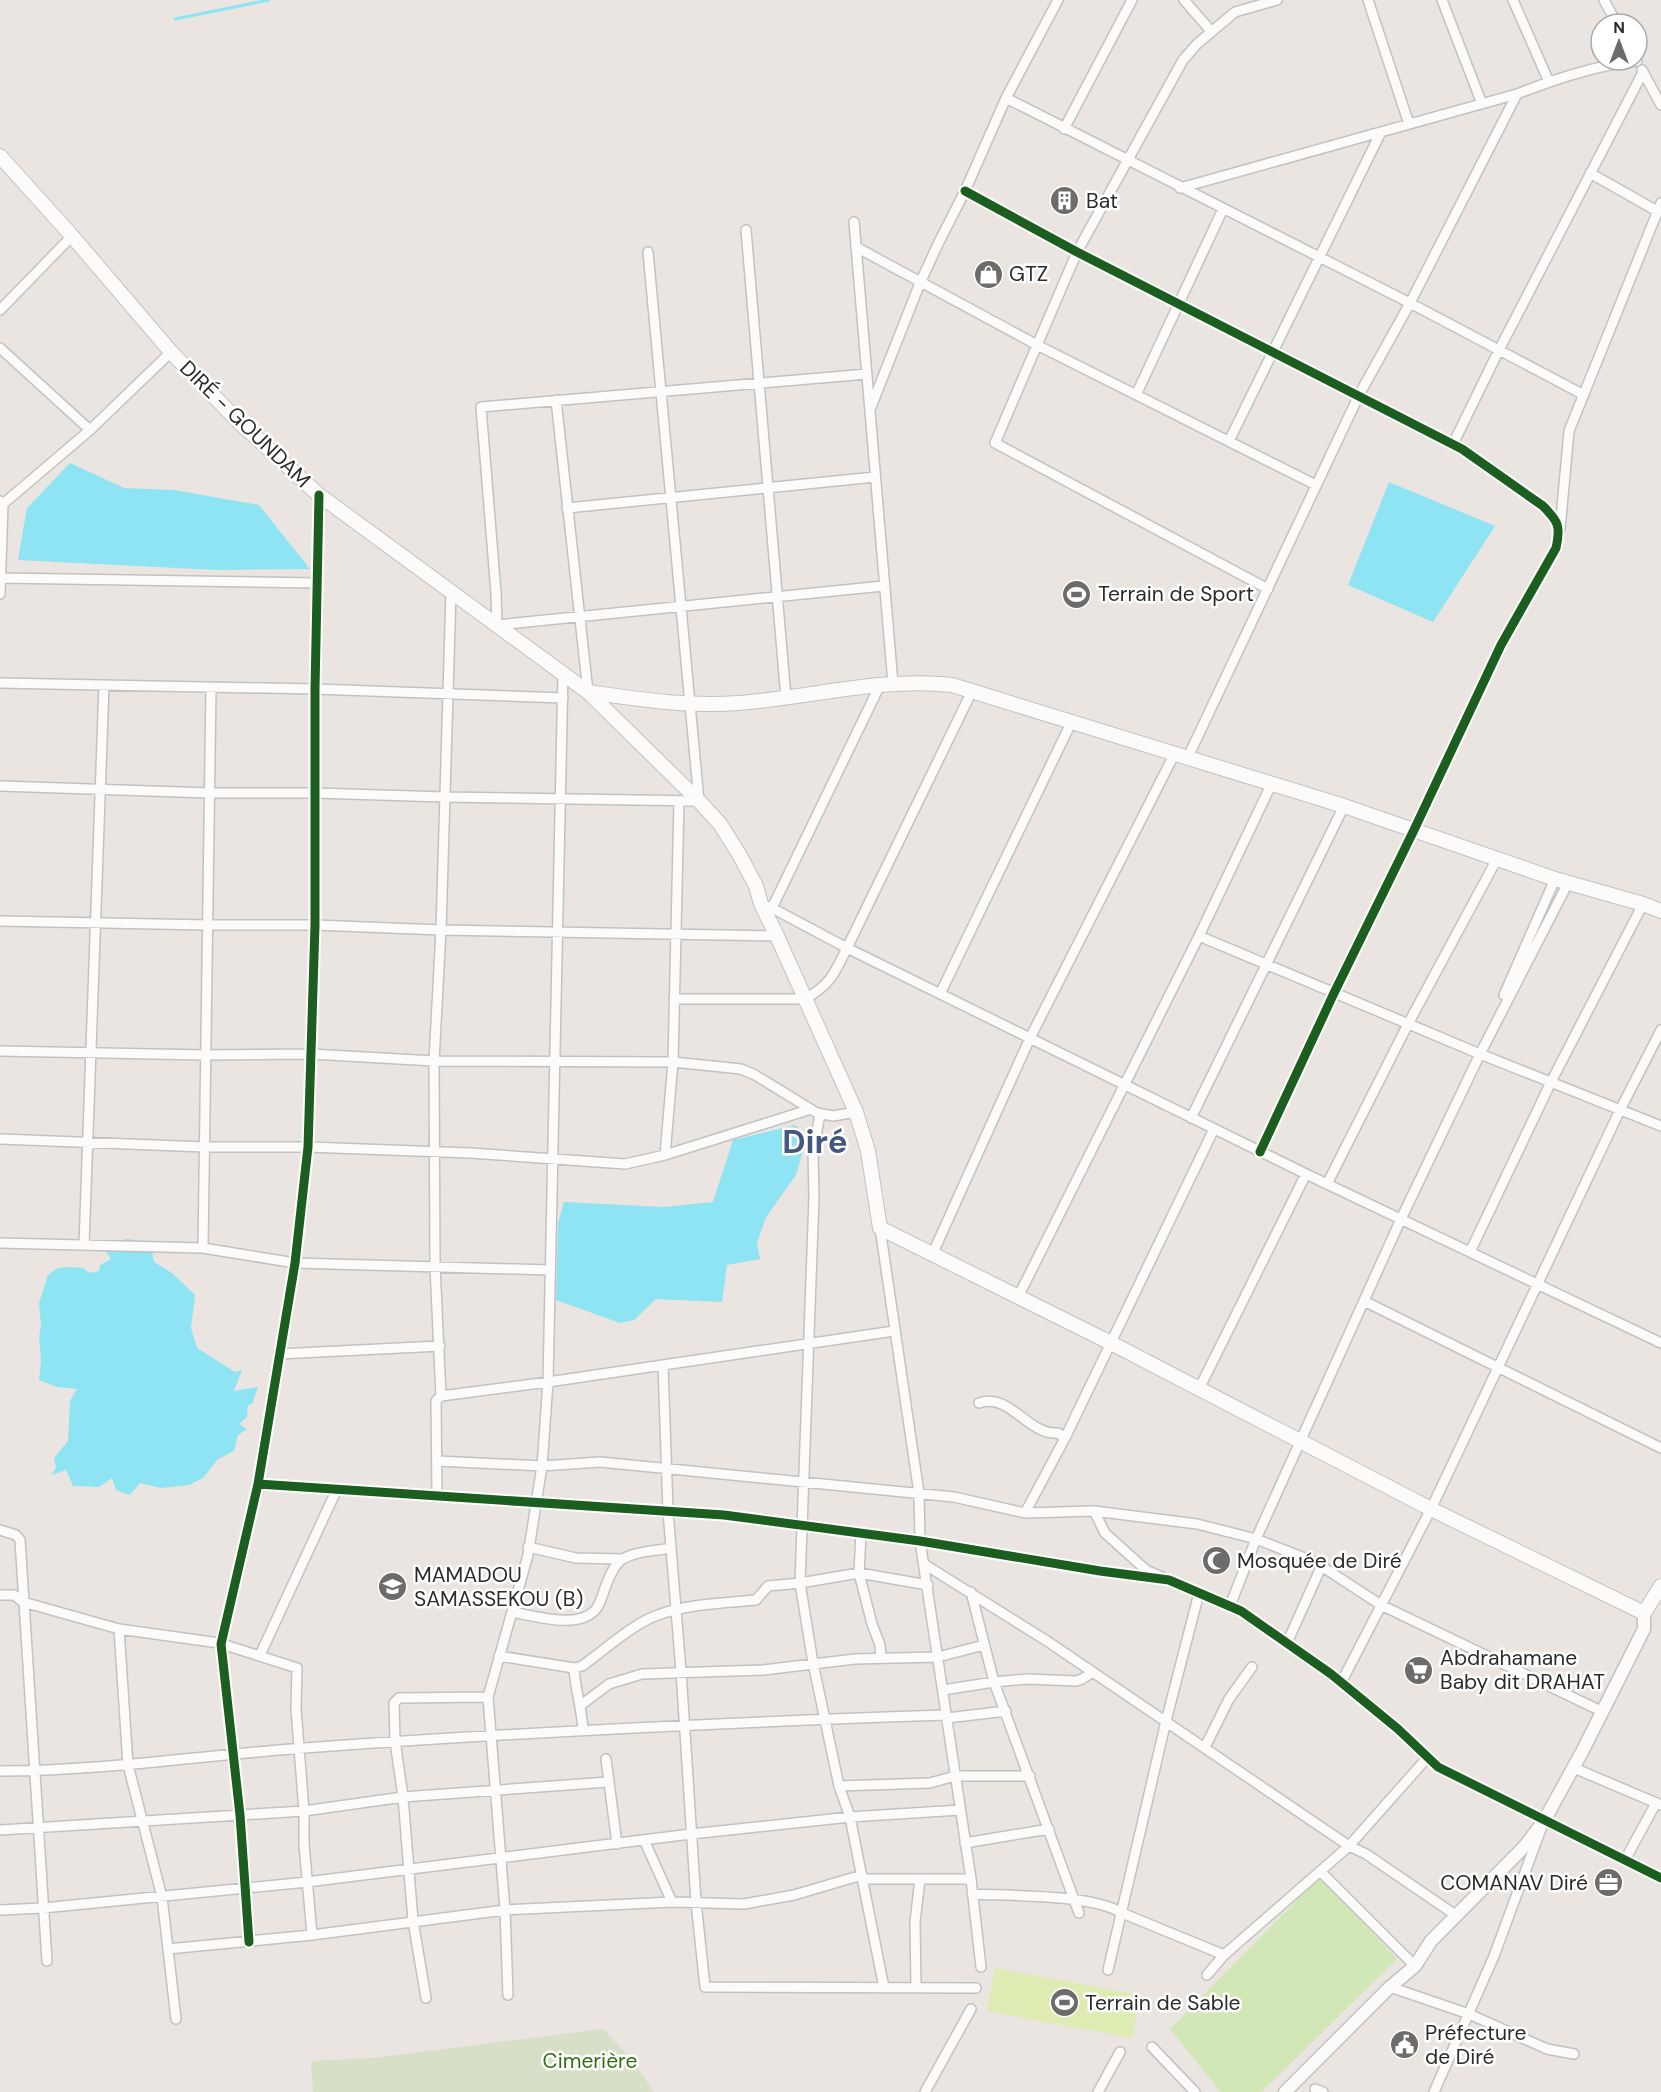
<svg xmlns="http://www.w3.org/2000/svg" width="1661" height="2092" font-family="'DM Sans',sans-serif">
  <rect width="100%" height="100%" fill="#eae5e0"/>
  <path fill="#d1e7b6" d="M 1320,1877 L 1397,1959 L 1261,2092 L 1221,2092 L 1170,2029 Z"/>
  <path fill="#d8dfc7" d="M 603,2029 L 632,2060 L 654,2092 L 313,2092 L 311,2061 L 373,2058 Z"/>
  <path fill="#deecb3" d="M 995,1968 L 1140,1995 L 1132,2038 L 987,2011 Z"/>
  <path fill="#8ee4f2" d="M 70,463 L 124,488 L 174,490 L 259,505 L 310,569 L 216,570 L 18,560 L 27,508 Z
    M 1389,482 L 1495,526 L 1433,622 L 1348,585 Z
    M 795,1125 L 807,1137 L 796,1175 L 766,1217 L 757,1243 L 760,1259 L 727,1265 L 722,1302 L 656,1299 L 634,1320 L 620,1323 L 556,1300 L 558,1223 L 564,1202 L 664,1207 L 713,1202 L 733,1140 Z
    M 127,1239 L 150,1242 L 154,1262 L 172,1273 L 195,1295 L 191,1328 L 197,1348 L 235,1372 L 242,1370 L 234,1391 L 258,1387 L 252,1404 L 248,1405 L 247,1417 L 239,1424 L 247,1429 L 238,1435 L 234,1451 L 218,1459 L 203,1478 L 189,1485 L 161,1488 L 140,1483 L 130,1495 L 116,1490 L 112,1478 L 99,1487 L 73,1486 L 66,1470 L 51,1475 L 56,1468 L 54,1458 L 68,1441 L 70,1401 L 77,1389 L 57,1387 L 39,1380 L 41,1361 L 39,1337 L 41,1325 L 39,1303 L 48,1275 L 58,1268 L 69,1267 L 83,1268 L 90,1273 L 99,1271 L 100,1265 L 111,1259 L 102,1246 Z"/>
  <g fill="none" stroke-linecap="round" stroke-linejoin="round">
    <path stroke="#8ee4f2" stroke-width="3" d="M 175,19 L 269,0"/>
    <defs>
      <path id="minor" d="M 1184,0 L 1211,31
        M 1368,0 L 1409,124
        M 1442,0 L 1482,104
        M 1513,0 L 1549,82
        M 1604,0 L 1617,24
        M 1642,70 L 1661,105
        M 1006,98 L 1410,303 L 1584,395
        M 1064,129 L 1132,0
        M 1590,173 L 1657,211
        M 1180,188 L 1517,94 C 1555,79 1596,65 1637,61
        M 965,191 L 1077,252 L 1462,449 L 1543,506 C 1558,521 1561,526 1556,548 L 1501,645 L 1414,830 L 1334,993 L 1260,1152
        M 854,222 L 893,684
        M 746,230 L 786,698
        M 856,247 L 1037,345 L 1316,485
        M 0,310 L 72,236
        M 0,348 L 90,430
        M 867,374 L 481,407 L 496,593 L 497,625 L 883,586
        M 1136,395 L 1223,209
        M 556,400 L 588,692
        M 871,407 L 920,283 L 939,242 L 965,191 L 1006,98 L 1058,0
        M 1229,441 L 1381,132
        M 1453,444 L 1499,350 L 1643,72
        M 0,501 L 3,504 L 0,594
        M 3,504 L 90,430 L 171,352
        M 567,508 L 875,477
        M 1560,529 L 1569,431 L 1661,203
        M 0,578 L 317,583
        M 1268,589 L 995,443 L 1077,252 L 1183,60 L 1197,44 L 1235,12 L 1277,0
        M 0,683 L 315,689 L 563,698
        M 1188,757 L 1359,395 L 1410,303 L 1517,94
        M 0,786 L 210,793 L 315,793 L 444,797 L 699,801 L 648,252
        M 761,904 L 772,908 L 847,948 L 1306,1174 L 1661,1343
        M 772,908 L 880,685
        M 0,921 L 208,925 L 315,925 L 441,930 L 777,936
        M 1199,936 L 1480,1054 L 1661,1126
        M 940,994 L 1072,721
        M 1504,995 L 1555,879
        M 674,999 L 805,999 C 831,984 834,974 847,948 L 972,691
        M 0,1051 L 206,1055 L 312,1054 L 434,1061 L 673,1062 L 741,1069 L 755,1075 L 817,1113 L 833,1116 L 856,1112
        M 820,1114 L 813,1153 L 814,1197 L 800,1583 L 813,1663 L 839,1786 L 850,1817 L 884,1988
        M 1191,1118 L 1344,806
        M 0,1139 L 205,1147 L 308,1147 L 470,1153 L 625,1164 L 665,1155 L 808,1110
        M 665,1155 L 673,1062 L 679,801
        M 1327,1184 L 1408,1024 L 1497,859
        M 880,1228 L 919,1493 L 920,1541 L 971,1879 L 981,1967
        M 0,1243 L 203,1248 L 295,1263 L 550,1270
        M 84,1245 L 104,685
        M 203,1248 L 211,688
        M 1470,1252 L 1551,1082 L 1643,904
        M 932,1255 L 1030,1038 L 1175,753
        M 1018,1297 L 1199,936 L 1272,783
        M 1364,1301 L 1661,1448
        M 279,1354 L 440,1346
        M 663,1365 L 668,1511 L 681,1671 L 696,1902 L 705,1987 L 976,1988
        M 1199,1389 L 1306,1174
        M 441,1396 L 435,1266 L 434,1061 L 441,930 L 451,592
        M 979,1403 C 1010,1392 1027,1435 1058,1433 L 1065,1438
        M 438,1461 L 542,1466 L 600,1462 L 954,1497 L 1025,1513 L 1094,1511 L 1197,1524 L 1256,1539 L 1315,1562 L 1381,1605 L 1601,1711
        M 258,1484 L 724,1515 L 920,1541 L 1100,1571 L 1169,1580 L 1241,1611 L 1331,1674 L 1398,1729 L 1438,1767 L 1661,1878
        M 437,1496 L 436,1401 L 441,1396 L 548,1382 L 894,1331
        M 1094,1511 L 1105,1533 L 1146,1570 L 1162,1577
        M 1025,1513 L 1065,1438 L 1214,1129
        M 0,1530 L 16,1535 L 20,1540 L 47,1961
        M 861,1533 L 859,1573 L 872,1624 L 880,1645 L 881,1658
        M 528,1547 L 576,1558 L 622,1559
        M 924,1564 L 1047,1641 L 1349,1846 L 1366,1854 L 1457,1916
        M 971,1592 L 994,1682 L 1079,1913
        M 0,1595 L 14,1595 L 23,1602 L 119,1629 L 219,1643 L 297,1668 L 296,1709 L 304,1811 L 304,1844 L 312,1935
        M 1230,1606 L 1256,1539 L 1401,1219 L 1480,1054 L 1568,883
        M 512,1612 C 535,1616 579,1630 596,1609 C 600,1604 603,1594 605,1588 C 609,1578 613,1566 621,1560 C 634,1551 657,1551 671,1548
        M 119,1629 L 128,1765 L 162,1897 L 176,2019
        M 1287,1643 L 1322,1565
        M 260,1655 L 337,1489
        M 499,1656 L 574,1668 L 582,1666 C 603,1651 632,1625 655,1616 C 686,1604 723,1603 756,1600 L 768,1586 L 800,1583 L 859,1573 L 928,1585
        M 574,1668 C 575,1689 582,1709 583,1730
        M 1341,1683 L 1431,1509 L 1620,1110 L 1661,1030
        M 943,1690 L 994,1682 L 1027,1679 L 1076,1681 L 1082,1679 L 1093,1672
        M 581,1705 L 609,1684 L 642,1674 L 763,1670 L 855,1659 L 938,1657 L 984,1645
        M 947,1718 L 1006,1711
        M 1205,1747 L 1229,1699 L 1252,1667
        M 606,1759 L 617,1844
        M 1574,1768 L 1661,1805
        M 0,1771 C 106,1771 212,1754 318,1747 C 527,1732 737,1722 946,1715
        M 839,1786 L 930,1783 L 955,1776 L 1030,1776
        M 0,1830 L 304,1811 L 403,1797 L 608,1782
        M 644,1840 L 672,1902
        M 965,1843 L 1049,1829
        M 1625,1860 L 1656,1803
        M 1321,1872 L 1415,1966
        M 863,1879 L 971,1879
        M 972,1894 C 1011,1896 1091,1894 1122,1913 L 1224,1955
        M 0,1910 L 43,1908 L 307,1882 L 691,1834 L 850,1817 L 960,1810
        M 249,1942 L 240,1815 L 221,1644 L 258,1484 L 295,1263 L 308,1147 L 315,925 L 315,689 L 319,495
        M 168,1949 L 312,1935 L 505,1910 L 672,1902 L 744,1904 L 794,1895 L 862,1875
        M 1108,1970 L 1166,1721 L 1199,1593
        M 1207,1975 L 1224,1955 L 1349,1846 L 1427,1758
        M 1390,1987 L 1469,2014 L 1547,2049 L 1574,2054
        M 916,1988 L 915,1922 L 920,1879
        M 508,1995 L 505,1910 L 488,1697 L 528,1555 L 542,1466 L 548,1382 L 563,672
        M 426,1998 L 413,1921 L 403,1797 L 395,1741 L 394,1703 L 399,1698 L 488,1697
        M 1152,2047 L 1195,2092
        M 1315,2089 L 1323,2092
        M 925,2092 L 971,2009
        M 1098,2092 L 1120,2052
        M 1434,2092 L 1494,1956 L 1541,1829"/>
      <path id="tertiary" d="M 1285,2092 L 1390,1987 L 1415,1966 L 1431,1941 L 1524,1847 L 1544,1821 L 1583,1750 L 1644,1629 L 1644,1613"/>
      <path id="secondary" d="M 0,156 L 72,236 L 171,352 L 241,424 L 319,495 L 588,692 L 699,801 L 720,824 L 739,854 L 756,886 L 761,904 L 777,936 L 856,1112 L 868,1151 L 880,1228 L 1109,1342 L 1431,1509 L 1644,1613 L 1661,1586
        M 588,692 C 638,699 687,707 738,703 C 809,698 880,677 952,685 L 1344,806 L 1555,879 L 1643,904 L 1661,911"/>
    </defs>
    <use href="#minor" stroke="#c3c2c2" stroke-width="12"/>
    <use href="#tertiary" stroke="#c3c2c2" stroke-width="15"/>
    <use href="#secondary" stroke="#c3c2c2" stroke-width="16"/>
    <use href="#minor" stroke="#fcfbfa" stroke-width="9"/>
    <use href="#tertiary" stroke="#fcfbfa" stroke-width="12"/>
    <use href="#secondary" stroke="#fcfbfa" stroke-width="14"/>
    <defs>
      <path id="cycleway" d="M 965,191 L 1077,252 L 1462,449 L 1543,506 C 1558,521 1561,526 1556,548 L 1501,645 L 1414,830 L 1334,993 L 1260,1152
        M 258,1484 L 724,1515 L 920,1541 L 1100,1571 L 1169,1580 L 1241,1611 L 1331,1674 L 1398,1729 L 1438,1767 L 1661,1878
        M 249,1942 L 240,1815 L 221,1644 L 258,1484 L 295,1263 L 308,1147 L 315,925 L 315,689 L 319,495"/>
    </defs>
    <use href="#cycleway" stroke="#fff" stroke-width="13"/>
    <use href="#cycleway" stroke="#1b5e20" stroke-width="9"/>
  </g>
  <defs>
    <symbol id="building-disc" viewBox="-11 -11 22 22"><circle r="9.5" fill="#6e6c6a" stroke="#fff"/><path d="M-4-6H4V6H1V3H-1V6H-4ZM-2.5-4.3h1.7v1.8h-1.7ZM.8-4.3h1.7v1.8H.8ZM-2.5-1h1.7V.8h-1.7ZM.8-1h1.7V.8H.8Z" fill="#fff"/></symbol>
    <symbol id="shop-disc" viewBox="-11 -11 22 22"><circle r="9.5" fill="#6e6c6a" stroke="#fff"/><path d="M-5-2.5h2.3a2.7 3.5 0 0 1 5.4 0H5L5.5 6h-11ZM-1.5-2.5h3a1.5 2.3 0 0 0-3 0Z" fill="#fff"/></symbol>
    <symbol id="stadium-disc" viewBox="-11 -11 22 22"><circle r="9.5" fill="#6e6c6a" stroke="#fff"/><path d="M0-5a6.5 5 0 1 0 0 10a6.5 5 0 1 0 0-10ZM-3.5-1.8h7v3.6h-7Z" fill="#fff"/></symbol>
    <symbol id="mosque-disc" viewBox="-11 -11 22 22"><circle r="9.5" fill="#6e6c6a" stroke="#fff"/><path d="M3.5-4.9A6 6 0 1 0 3.5 4.9A5 5 0 1 1 3.5-4.9Z" fill="#fff"/></symbol>
    <symbol id="school-disc" viewBox="-11 -11 22 22"><circle r="9.5" fill="#6e6c6a" stroke="#fff"/><path d="M0-5L7-2L0 1L-7-2ZM-4 1L0 2.5L4 1V4Q0 6-4 4Z" fill="#fff"/></symbol>
    <symbol id="supermarket-disc" viewBox="-11 -11 22 22"><circle r="9.5" fill="#6e6c6a" stroke="#fff"/><path d="M-6-5.5h2.5l.6 2H6L4.5 2H-2.5L-4.4-4H-6ZM-1.5 3.2a1.3 1.3 0 1 0 .1 0ZM3 3.2a1.3 1.3 0 1 0 .1 0Z" fill="#fff"/></symbol>
    <symbol id="office-disc" viewBox="-11 -11 22 22"><circle r="9.5" fill="#6e6c6a" stroke="#fff"/><path d="M-6-3h4V-5.5h4V-3h4V5H-6ZM-1-4.5V-3h2v-1.5ZM-6 0V1H6V0Z" fill="#fff"/></symbol>
    <symbol id="civic-disc" viewBox="-11 -11 22 22"><circle r="9.5" fill="#6e6c6a" stroke="#fff"/><path d="M-.6-6.5H3V-4.5H.6V-3L4-1V1h2V6H-6V1h2V-1L-.6-3ZM-1.2 2.5V6h2.4V2.5Z" fill="#fff"/></symbol>
  </defs>
  <g fill-rule="evenodd">
    <use href="#building-disc" x="1048" y="184" width="33" height="33"/>
    <use href="#shop-disc" x="972" y="258" width="33" height="33"/>
    <use href="#stadium-disc" x="1060" y="578" width="33" height="33"/>
    <use href="#mosque-disc" x="1200" y="1544" width="33" height="33"/>
    <use href="#school-disc" x="376" y="1570" width="33" height="33"/>
    <use href="#supermarket-disc" x="1402" y="1654" width="33" height="33"/>
    <use href="#office-disc" x="1592" y="1866" width="33" height="33"/>
    <use href="#stadium-disc" x="1048" y="1986" width="33" height="33"/>
    <use href="#civic-disc" x="1388" y="2028" width="33" height="33"/>
  </g>
  <g text-anchor="middle" dominant-baseline="central" stroke-width="5" stroke-linejoin="round" paint-order="stroke">
    <g font-size="21" fill="#2b2b2b" stroke="#fff" text-anchor="start">
      <text x="1086" y="201">Bat</text>
      <text x="1009" y="274">GTZ</text>
      <text x="1098" y="594">Terrain de Sport</text>
      <text x="1237" y="1561">Mosquée de Diré</text>
      <text x="414" y="1575">MAMADOU<tspan x="414" dy="24">SAMASSEKOU (B)</tspan></text>
      <text x="1440" y="1658">Abdrahamane<tspan x="1440" dy="24">Baby dit DRAHAT</tspan></text>
      <text x="1588" y="1883" text-anchor="end">COMANAV Diré</text>
      <text x="1085" y="2003">Terrain de Sable</text>
      <text x="1425" y="2033">Préfecture<tspan x="1425" dy="24">de Diré</tspan></text>
    </g>
    <g font-size="21" fill="#2b2b2b" stroke="#fff">
      <text transform="translate(245 424) rotate(44)">DIRÉ - GOUNDAM</text>
    </g>
    <g font-size="21" fill="#326f14" stroke="#fff">
      <text x="590" y="2061">Cimerière</text>
    </g>
    <g font-size="33" font-weight="bold" fill="#475880" stroke="#fff">
      <text x="815" y="1141">Diré</text>
    </g>
  </g>
  <g transform="translate(1619 42)"><circle r="28" fill="#ffffff" stroke="#aaaaaa" stroke-width="1.5"/>
  <path d="M0-4.5L10 22L0 15L-10 22Z" fill="#6e6c6a"/>
  <text y="-9" font-size="16" font-weight="bold" text-anchor="middle" fill="#2b2b2b">N</text>
  </g>
</svg>
